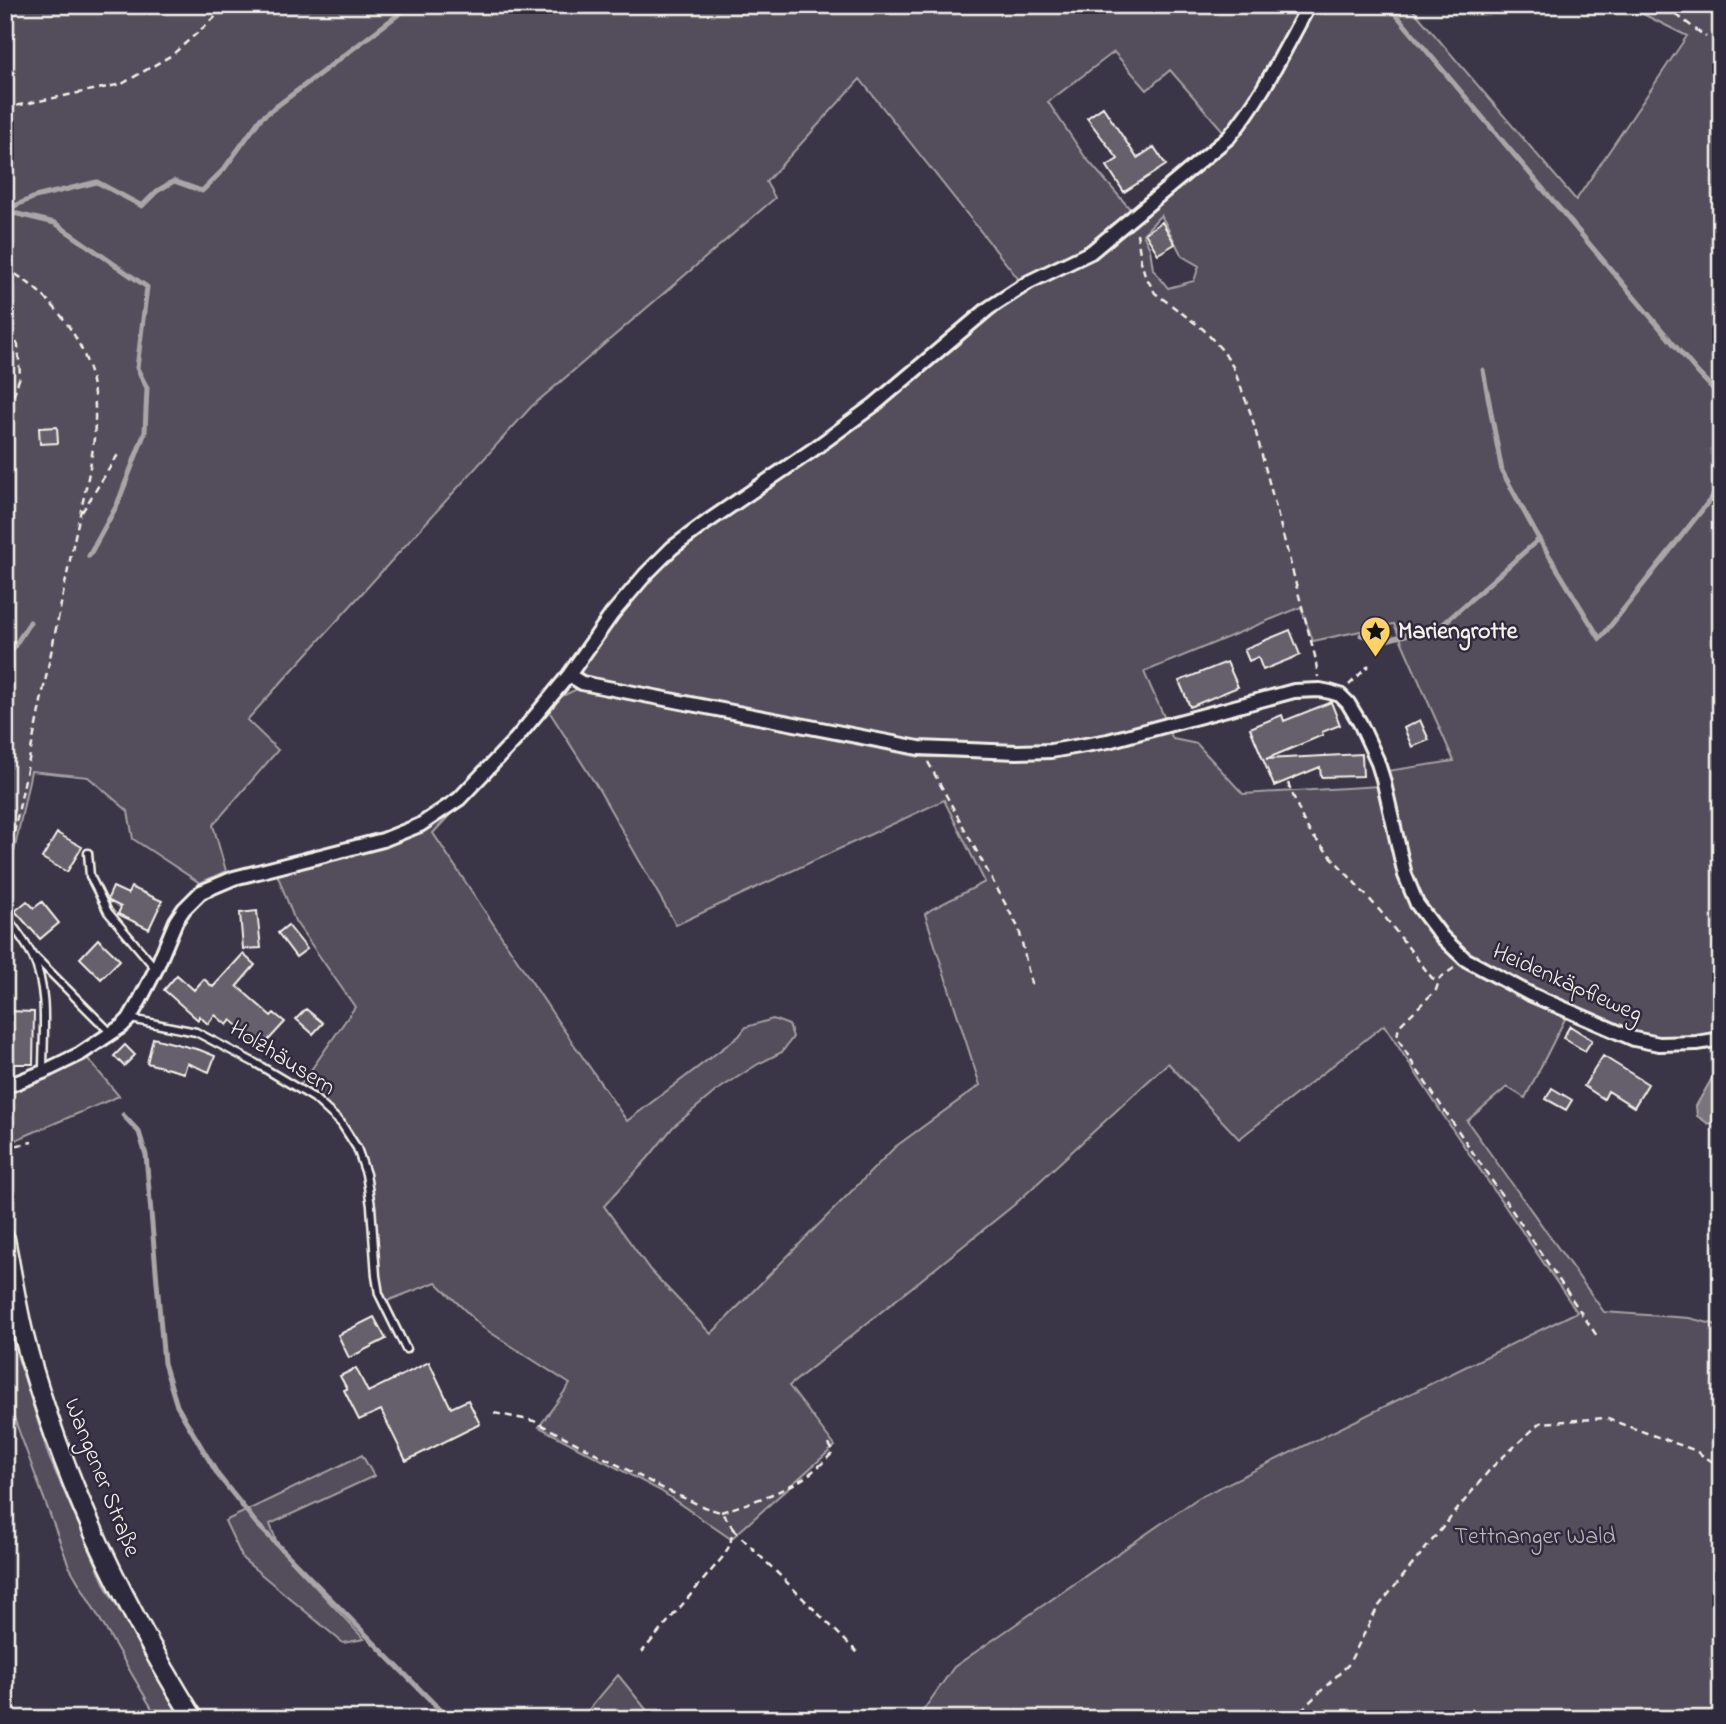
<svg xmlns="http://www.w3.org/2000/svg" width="1726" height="1724" font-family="'Indie Flower',sans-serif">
  <rect width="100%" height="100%" fill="#3b3647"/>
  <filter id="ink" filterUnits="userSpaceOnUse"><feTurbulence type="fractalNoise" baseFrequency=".0143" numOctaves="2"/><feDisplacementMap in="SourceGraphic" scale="14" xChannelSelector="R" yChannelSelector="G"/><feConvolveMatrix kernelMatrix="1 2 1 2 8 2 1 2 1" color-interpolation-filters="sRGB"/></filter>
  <g filter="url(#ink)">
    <path fill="#534e5c" stroke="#a4a0a2" stroke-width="2" fill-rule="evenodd" d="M 5,5 L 1308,5 L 1312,11 L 1315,5 L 1409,5 L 1576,200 L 1687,36 L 1625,5 L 1721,5 L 1721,1035 L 1654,1046 L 1567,1015 L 1525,1098 L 1507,1087 L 1467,1121 L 1604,1312 L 1689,1318 L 1721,1326 L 1721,1719 L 917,1719 L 954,1667 L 1198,1498 L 1577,1312 L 1453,1130 L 1384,1025 L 1239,1139 L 1168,1063 L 1014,1205 L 789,1386 L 835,1446 L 731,1539 L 661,1491 L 539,1427 L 570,1384 L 482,1327 L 436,1282 L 382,1303 L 373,1279 L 368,1206 L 364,1173 L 355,1152 L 340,1126 L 312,1101 L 297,1090 L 355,1007 L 295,921 L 276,871 L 379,849 L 426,828 L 458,806 L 433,833 L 557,1020 L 627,1121 L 739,1036 L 746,1027 L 773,1019 L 789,1025 L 793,1037 L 782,1052 L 758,1064 L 716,1091 L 673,1127 L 648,1158 L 604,1206 L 650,1270 L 711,1334 L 895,1147 L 980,1085 L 925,914 L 932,909 L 985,882 L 944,800 L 676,925 L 598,788 L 549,711 L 560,697 L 577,689 L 920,757 L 1032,758 L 1097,748 L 1169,731 L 1173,739 L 1197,744 L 1243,794 L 1380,786 L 1389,784 L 1387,771 L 1454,761 L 1394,624 L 1313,641 L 1301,607 L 1144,672 L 1166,721 L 1141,728 L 1051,746 L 974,747 L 918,743 L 594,680 L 584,677 L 580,673 L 582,664 L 608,626 L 665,559 L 997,305 L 1156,206 L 1226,147 L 1224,132 L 1170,70 L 1147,90 L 1114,52 L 1048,102 L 1085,157 L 1131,210 L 1102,238 L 1075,255 L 1020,281 L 860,79 L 766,182 L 775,198 L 531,407 L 247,720 L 278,750 L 213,825 L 226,871 L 200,883 L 133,839 L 128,811 L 88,777 L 31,771 L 5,895 ZM 1161,215 L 1182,256 L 1199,266 L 1194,281 L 1168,288 L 1153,269 L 1150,249 L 1143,234 Z
      M 83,1053 L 119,1096 L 6,1144 L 5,1083 Z
      M 12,1339 L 49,1457 L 106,1587 L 181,1719 L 158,1719 L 69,1566 L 13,1415 L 5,1385 L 5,1340 Z
      M 362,1455 L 374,1476 L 270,1524 L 279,1548 L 364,1639 L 343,1643 L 243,1559 L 225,1521 Z
      M 618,1675 L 654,1719 L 581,1719 Z"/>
    <path fill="#78747b" stroke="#aaa6a7" stroke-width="2" d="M 1719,1066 L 1721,1066 L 1721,1118 L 1709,1124 L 1697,1116 L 1696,1106 Z"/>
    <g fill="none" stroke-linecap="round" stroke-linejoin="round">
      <path stroke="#aaa6a7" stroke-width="5" d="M 1388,5 L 1698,373 L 1721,397
        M 5,210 L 35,197 L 97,182 L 142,206 L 157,191 L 174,181 L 202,191 L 224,169 L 261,118 L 411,5
        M 5,211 L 55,223 L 147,287 L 137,368 L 147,388 L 145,432 L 117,505 L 89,556
        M 1483,370 L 1502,471 L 1539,539 L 1600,639 L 1721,486
        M 1361,635 L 1386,640 L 1441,626 L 1539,539
        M 5,661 L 30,622
        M 123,1115 L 139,1132 L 146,1155 L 164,1363 L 177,1406 L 218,1475 L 256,1523 L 449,1719"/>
    </g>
    <path fill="#65616c" stroke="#f4f1e8" stroke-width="2" d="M 1103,107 L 1137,158 L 1154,147 L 1166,165 L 1124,192 L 1107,166 L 1118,159 L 1087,118 Z
      M 1162,222 L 1175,244 L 1158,254 L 1145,233 Z
      M 57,427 L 58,443 L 40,444 L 39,428 Z
      M 1290,630 L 1300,655 L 1263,670 L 1258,657 L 1249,661 L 1244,649 Z
      M 1227,662 L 1238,687 L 1190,707 L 1179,681 Z
      M 1331,702 L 1340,725 L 1322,732 L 1323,735 L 1266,759 L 1362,754 L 1363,776 L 1321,777 L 1320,767 L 1274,786 L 1250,728 L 1282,715 L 1284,721 Z
      M 1420,720 L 1429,740 L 1412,747 L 1404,728 Z
      M 57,833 L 82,847 L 67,872 L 42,858 Z
      M 113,887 L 128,894 L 131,887 L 162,901 L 149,929 L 118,914 L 121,907 L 109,901 L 108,898 Z
      M 27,901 L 34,908 L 42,902 L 59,923 L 40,939 L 15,911 Z
      M 257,911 L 261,948 L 243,949 L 240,913 Z
      M 288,925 L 307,949 L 296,957 L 278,933 Z
      M 98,939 L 120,960 L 101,979 L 80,958 Z
      M 243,954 L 255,965 L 237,986 L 271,1016 L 274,1013 L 285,1022 L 262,1047 L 231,1020 L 227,1025 L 215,1015 L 208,1024 L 199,1016 L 198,1020 L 164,990 L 177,975 L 194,990 L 204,979 L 213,987 Z
      M 306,1009 L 323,1023 L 313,1034 L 296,1019 Z
      M 8,1011 L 34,1012 L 33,1064 L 7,1064 Z
      M 1570,1026 L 1592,1040 L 1585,1051 L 1563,1038 Z
      M 153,1038 L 200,1050 L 215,1056 L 209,1072 L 187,1063 L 184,1073 L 147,1063 Z
      M 125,1045 L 135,1055 L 124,1066 L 114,1056 Z
      M 1603,1056 L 1648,1084 L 1634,1107 L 1608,1091 L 1604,1099 L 1584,1086 Z
      M 1552,1088 L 1572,1100 L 1566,1110 L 1546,1099 Z
      M 374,1317 L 386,1339 L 349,1358 L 338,1335 Z
      M 429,1362 L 451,1408 L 468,1400 L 480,1424 L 406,1461 L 381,1410 L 359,1420 L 344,1390 L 347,1389 L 340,1376 L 356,1368 L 368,1392 Z"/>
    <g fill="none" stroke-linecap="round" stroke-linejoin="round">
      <defs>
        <path id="lane" d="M 88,853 L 90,876 L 108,912 L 156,969
          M 5,915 C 14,928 26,942 33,957 C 49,992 43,1034 43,1072
          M 36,958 L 112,1034
          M 131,1019 L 196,1032 L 257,1064 L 314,1098 L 341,1123 L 357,1148 L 366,1174 L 371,1206 L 376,1276 L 379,1294 L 406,1349"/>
        <path id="street" d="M 569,675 L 582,683 L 919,748 L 1017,752 L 1051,751 L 1108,741 L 1294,691 L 1320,690 L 1330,692 L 1340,695 L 1348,703 L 1360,723 L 1377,760 L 1383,779 L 1405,875 L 1417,904 L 1442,937 L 1465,959 L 1530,994 L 1634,1039 L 1659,1044 L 1697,1043 L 1721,1039
          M 5,1087 L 43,1072 L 80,1054 L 122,1026 L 129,1019 L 140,1000 L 156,969 L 176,921 L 184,909 L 201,892 L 234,878 L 383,840 L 420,825 L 459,799 L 515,740 L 569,675 L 612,614 L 646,574 L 672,548 L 707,522 L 814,449 L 874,405 L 989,308 L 1029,282 L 1091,252 L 1229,137 C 1262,98 1284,50 1309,5"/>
        <path id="secondary" d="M 5,1239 C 12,1274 17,1310 26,1344 C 62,1477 121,1602 194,1719"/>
      </defs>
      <use href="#lane" stroke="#f4f1e8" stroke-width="11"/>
      <use href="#street" stroke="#f4f1e8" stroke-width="18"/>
      <use href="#secondary" stroke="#f4f1e8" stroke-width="23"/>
      <path stroke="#f4f1e8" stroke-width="2.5" stroke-dasharray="7 5" stroke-linecap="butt" d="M 1654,5 L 1678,16 L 1706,37
        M 5,108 L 122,84 L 172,55 L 229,5
        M 1137,233 L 1141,261 L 1145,275 L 1155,293 L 1203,329 L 1223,351 L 1233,367 L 1251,414 L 1315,656 L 1318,677
        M 5,268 C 46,290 81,332 91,377 C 104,432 83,496 72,550 C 50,659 27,768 5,877
        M 5,321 L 18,345 L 20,376 L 5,422
        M 82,512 L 119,453
        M 1349,685 L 1369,665
        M 928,762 L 1019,929 L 1032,988
        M 1288,783 L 1303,820 L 1311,834 L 1381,912 L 1432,978 L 1437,980 L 1440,978
        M 1454,968 L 1440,978 L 1436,990 L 1399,1026 L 1397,1037 L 1413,1064 L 1599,1339
        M 5,1148 L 32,1142
        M 494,1413 L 534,1421 L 664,1489 L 704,1507 L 720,1512 L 728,1520 L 733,1529 L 730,1545 L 722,1558 L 642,1652
        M 721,1512 C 749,1503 791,1490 813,1471 C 820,1466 827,1458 834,1452 L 826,1440
        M 733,1529 L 859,1654
        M 1292,1719 L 1348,1665 L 1378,1607 L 1491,1468 L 1540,1423 L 1605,1418 L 1694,1450 L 1721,1467"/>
      <use href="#lane" stroke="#2f2a3d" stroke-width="6"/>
      <use href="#street" stroke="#2f2a3d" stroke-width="12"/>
      <use href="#secondary" stroke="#2f2a3d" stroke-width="18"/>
    </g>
  </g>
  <defs>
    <symbol id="sight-pin" viewBox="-11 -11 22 30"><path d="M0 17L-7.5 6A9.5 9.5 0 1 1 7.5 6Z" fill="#ffd166" stroke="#2f2a3d"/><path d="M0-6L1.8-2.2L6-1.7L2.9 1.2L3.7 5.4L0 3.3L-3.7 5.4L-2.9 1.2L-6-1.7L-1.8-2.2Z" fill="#111"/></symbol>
  </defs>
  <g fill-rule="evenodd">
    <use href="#sight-pin" x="1358" y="614" width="35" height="47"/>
  </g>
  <g text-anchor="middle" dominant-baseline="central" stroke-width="5" stroke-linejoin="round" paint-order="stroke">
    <g font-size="24" font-weight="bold" fill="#f4f1e8" stroke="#2f2a3d" text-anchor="start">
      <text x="1398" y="632">Mariengrotte</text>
    </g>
    <g font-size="24" fill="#f4f1e8" stroke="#2f2a3d">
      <text transform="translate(1567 984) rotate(24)">Heidenkäpfleweg</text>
      <text transform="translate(282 1059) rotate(32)">Holzhäusern</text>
      <text transform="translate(101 1478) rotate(68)">Wangener Straße</text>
    </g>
    <g font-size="24" fill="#bcb8b7" stroke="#2f2a3d">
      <text x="1535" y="1537">Tettnanger Wald</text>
    </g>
  </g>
  <rect width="1726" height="1724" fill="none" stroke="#2f2a3d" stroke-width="28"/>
  <rect x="14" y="14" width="1698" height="1696" fill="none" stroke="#f4f1e8" stroke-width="2.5" filter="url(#ink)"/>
</svg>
